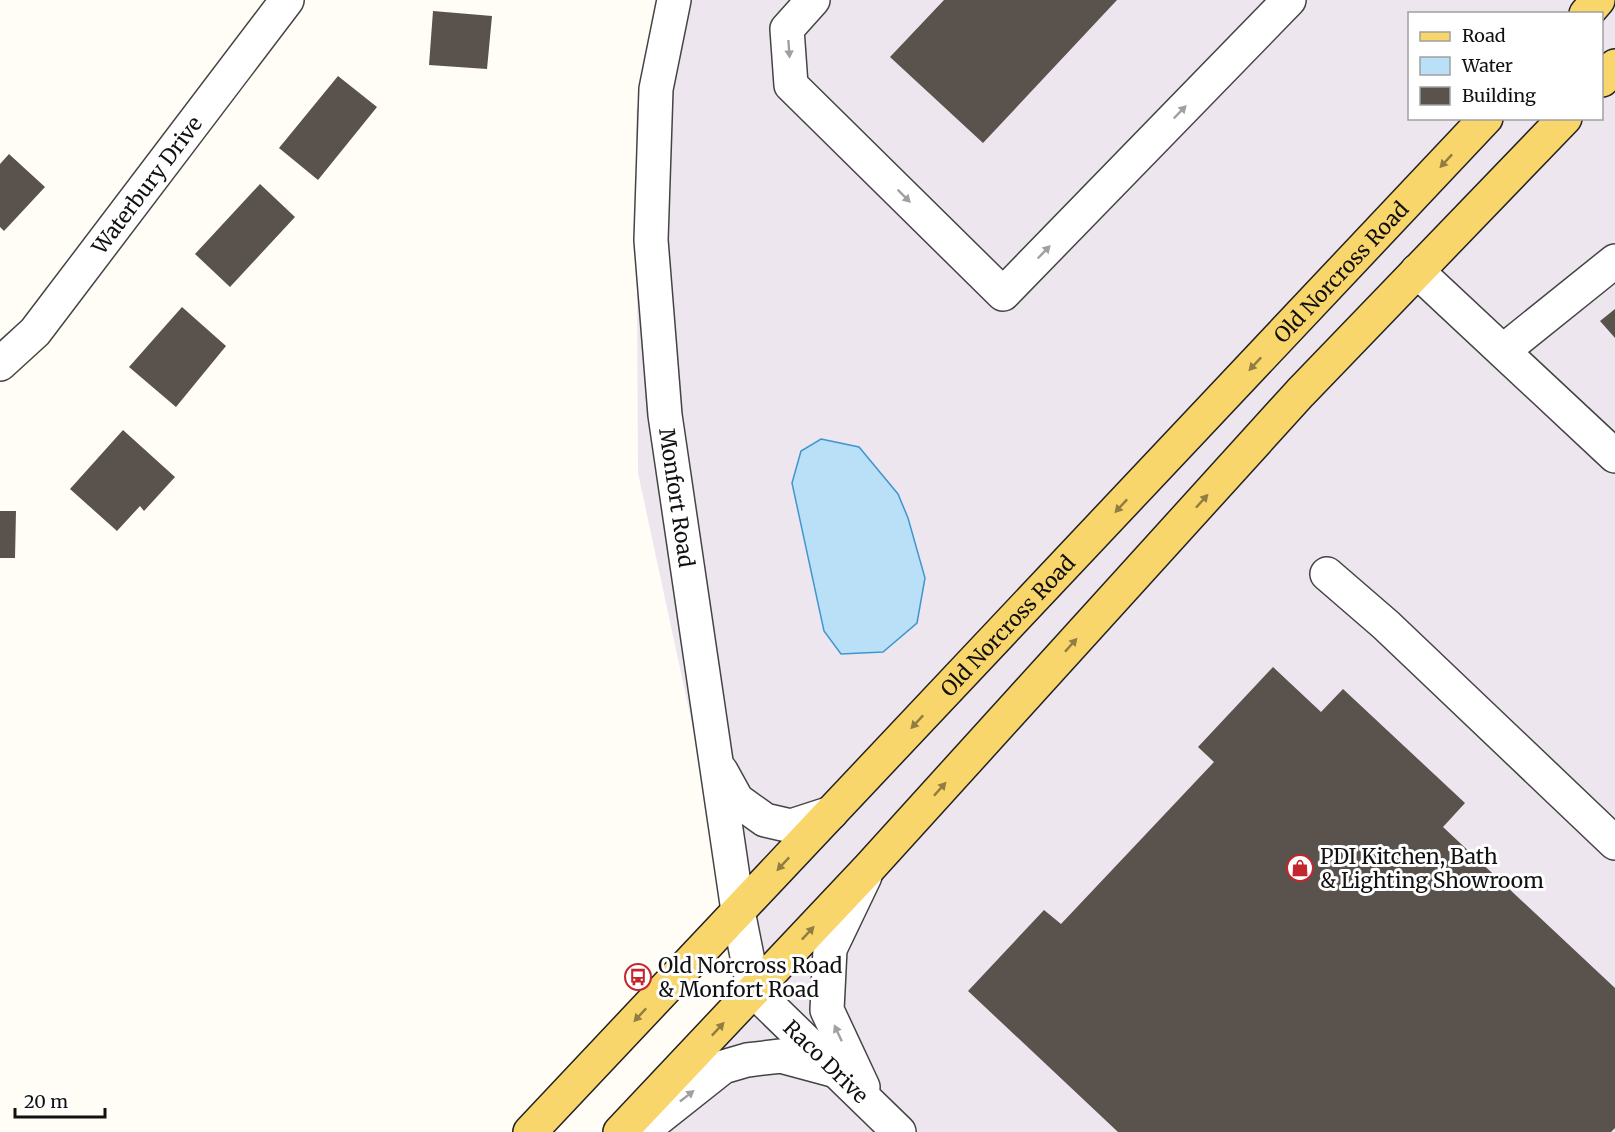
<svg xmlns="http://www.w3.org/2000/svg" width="1615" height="1132" font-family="Merriweather,serif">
  <rect width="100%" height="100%" fill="#fffdf5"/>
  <path fill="#eee6ef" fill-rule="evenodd" d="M 681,0 L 1615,0 L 1615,1132 L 604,1132 L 747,980 L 638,473 L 636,111 ZM 1410,14 L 1602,14 L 1602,118 L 1410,118 Z"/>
  <path fill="#b9e0f7" stroke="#3f96cf" stroke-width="1.5" d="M 821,439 L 859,447 L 898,494 L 908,518 L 925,578 L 917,623 L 883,652 L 841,654 L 824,631 L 792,483 L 801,451 Z"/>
  <path fill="#5a524d" d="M 944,0 L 1117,0 L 983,143 L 890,57 Z
    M 433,11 L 492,16 L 487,69 L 429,65 Z
    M 338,76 L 377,107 L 318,180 L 279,148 Z
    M 9,154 L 45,187 L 4,231 L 0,227 L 0,164 Z
    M 260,184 L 295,217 L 230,287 L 195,254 Z
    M 182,307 L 226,346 L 176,407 L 129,367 Z
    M 1615,309 L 1615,338 L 1600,321 Z
    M 123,430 L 175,477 L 144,511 L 140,506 L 117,531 L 70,489 Z
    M 0,511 L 16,511 L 15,558 L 0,558 Z
    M 1273,667 L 1321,712 L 1343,689 L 1465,803 L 1443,827 L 1615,988 L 1615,1128 L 1611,1132 L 1118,1132 L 968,991 L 1044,910 L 1061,924 L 1214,762 L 1198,747 Z"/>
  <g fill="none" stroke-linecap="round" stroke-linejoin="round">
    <defs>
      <g id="minor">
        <path id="s1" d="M 674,0 L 656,89 L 651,240 L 665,415 L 738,911 L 754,991 L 899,1132"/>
        <path d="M 813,0 L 787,29 L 791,85 L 1003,294 L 1289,0"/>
        <path d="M 1417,271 L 1615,456"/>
        <path d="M 1503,351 L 1615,261"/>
        <path id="s2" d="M 0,364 L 35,332 L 287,0"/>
        <path d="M 1327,574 L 1386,625 L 1615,843"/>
        <path d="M 721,771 L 737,800 L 765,820 L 791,826 L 831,813"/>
        <path d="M 863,1087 L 827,1010 L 830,949 L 865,876"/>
        <path d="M 641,1132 L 723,1067 L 747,1060 L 781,1056 L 833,1070"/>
      </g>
      <g id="major">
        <path d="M 1586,14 L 1598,0"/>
        <path d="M 1602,80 L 1615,66"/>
        <path id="s3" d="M 530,1132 L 1486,118"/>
        <path d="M 620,1132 L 869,868 L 1300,393 L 1565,118"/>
      </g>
    </defs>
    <use href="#minor" stroke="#444" stroke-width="36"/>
    <use href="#major" stroke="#222" stroke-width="36"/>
    <use href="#minor" stroke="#fff" stroke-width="33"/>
    <use href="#major" stroke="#f9d66b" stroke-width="33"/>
  </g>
  <defs><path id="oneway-solid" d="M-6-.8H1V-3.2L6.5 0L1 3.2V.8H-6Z" transform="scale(1.5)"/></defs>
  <g fill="#a0a0a0">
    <use href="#oneway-solid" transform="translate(789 49) rotate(86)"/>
    <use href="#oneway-solid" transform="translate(1180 112) rotate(-46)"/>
    <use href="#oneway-solid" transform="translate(904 196) rotate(45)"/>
    <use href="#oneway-solid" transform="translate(1044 252) rotate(-46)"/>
    <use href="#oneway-solid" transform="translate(838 1033) rotate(-115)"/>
    <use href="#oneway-solid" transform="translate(687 1096) rotate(-38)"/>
  </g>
  <g fill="#917d42">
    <use href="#oneway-solid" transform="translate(1446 161) rotate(133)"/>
    <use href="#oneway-solid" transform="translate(1255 364) rotate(133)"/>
    <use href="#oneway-solid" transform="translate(1202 501) rotate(-48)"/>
    <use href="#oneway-solid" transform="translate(1121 506) rotate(133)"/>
    <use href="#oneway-solid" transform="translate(1071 645) rotate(-48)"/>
    <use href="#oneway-solid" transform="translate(917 722) rotate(133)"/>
    <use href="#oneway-solid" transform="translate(940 789) rotate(-48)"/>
    <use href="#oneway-solid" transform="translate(783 864) rotate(133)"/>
    <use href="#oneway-solid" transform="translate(808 933) rotate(-47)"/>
    <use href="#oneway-solid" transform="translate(640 1015) rotate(133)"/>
    <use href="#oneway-solid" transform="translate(718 1029) rotate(-47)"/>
  </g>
  <defs>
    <symbol id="shop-ring" viewBox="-11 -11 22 22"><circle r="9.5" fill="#fff" stroke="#c4262e" stroke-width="1.5"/><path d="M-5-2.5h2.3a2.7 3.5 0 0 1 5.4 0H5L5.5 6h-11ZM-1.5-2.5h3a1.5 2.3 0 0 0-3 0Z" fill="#c4262e"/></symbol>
    <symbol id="bus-ring" viewBox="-11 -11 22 22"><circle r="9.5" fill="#fff" stroke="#c4262e" stroke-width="1.5"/><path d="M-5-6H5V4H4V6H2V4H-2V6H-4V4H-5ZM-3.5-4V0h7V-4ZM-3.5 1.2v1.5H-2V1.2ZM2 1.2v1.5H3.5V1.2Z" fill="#c4262e"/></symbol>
  </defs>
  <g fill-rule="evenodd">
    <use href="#shop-ring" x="1285" y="853" width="30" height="30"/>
    <use href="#bus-ring" x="623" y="962" width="30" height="30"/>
  </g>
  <g text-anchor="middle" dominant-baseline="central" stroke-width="6" stroke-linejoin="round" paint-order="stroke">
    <g font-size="21" fill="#111" stroke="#fff">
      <text stroke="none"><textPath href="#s2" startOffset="232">Waterbury Drive</textPath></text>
      <text stroke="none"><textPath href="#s3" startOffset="1182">Old Norcross Road</textPath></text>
      <text stroke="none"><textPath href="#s1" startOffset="501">Monfort Road</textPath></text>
      <text stroke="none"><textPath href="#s3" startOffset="696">Old Norcross Road</textPath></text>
      <text stroke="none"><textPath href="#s1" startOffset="1101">Raco Drive</textPath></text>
    </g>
    <g font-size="21" fill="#111" stroke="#fff" text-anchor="start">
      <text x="1320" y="856">PDI Kitchen, Bath<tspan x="1320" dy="24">&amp; Lighting Showroom</tspan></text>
      <text x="658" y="965">Old Norcross Road<tspan x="658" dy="24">&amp; Monfort Road</tspan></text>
    </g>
  </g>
  <rect x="1408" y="12" width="195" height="108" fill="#ffffff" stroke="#a0a0a0" stroke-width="1.5"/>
  <rect x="1420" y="32" width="30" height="9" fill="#f9d66b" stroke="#a0a0a0" stroke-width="1.5"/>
  <text x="1462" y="42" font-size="18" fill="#111111">Road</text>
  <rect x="1420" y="57" width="30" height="18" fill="#b9e0f7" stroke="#a0a0a0" stroke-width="1.5"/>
  <text x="1462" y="72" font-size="18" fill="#111111">Water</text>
  <rect x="1420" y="87" width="30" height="18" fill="#5a524d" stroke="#a0a0a0" stroke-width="1.5"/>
  <text x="1462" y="102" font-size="18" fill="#111111">Building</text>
  <path d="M15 1108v9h90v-9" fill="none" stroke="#111111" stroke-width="3"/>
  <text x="24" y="1108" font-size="18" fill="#111111" stroke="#ffffff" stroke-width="4.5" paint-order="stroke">20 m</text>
</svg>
